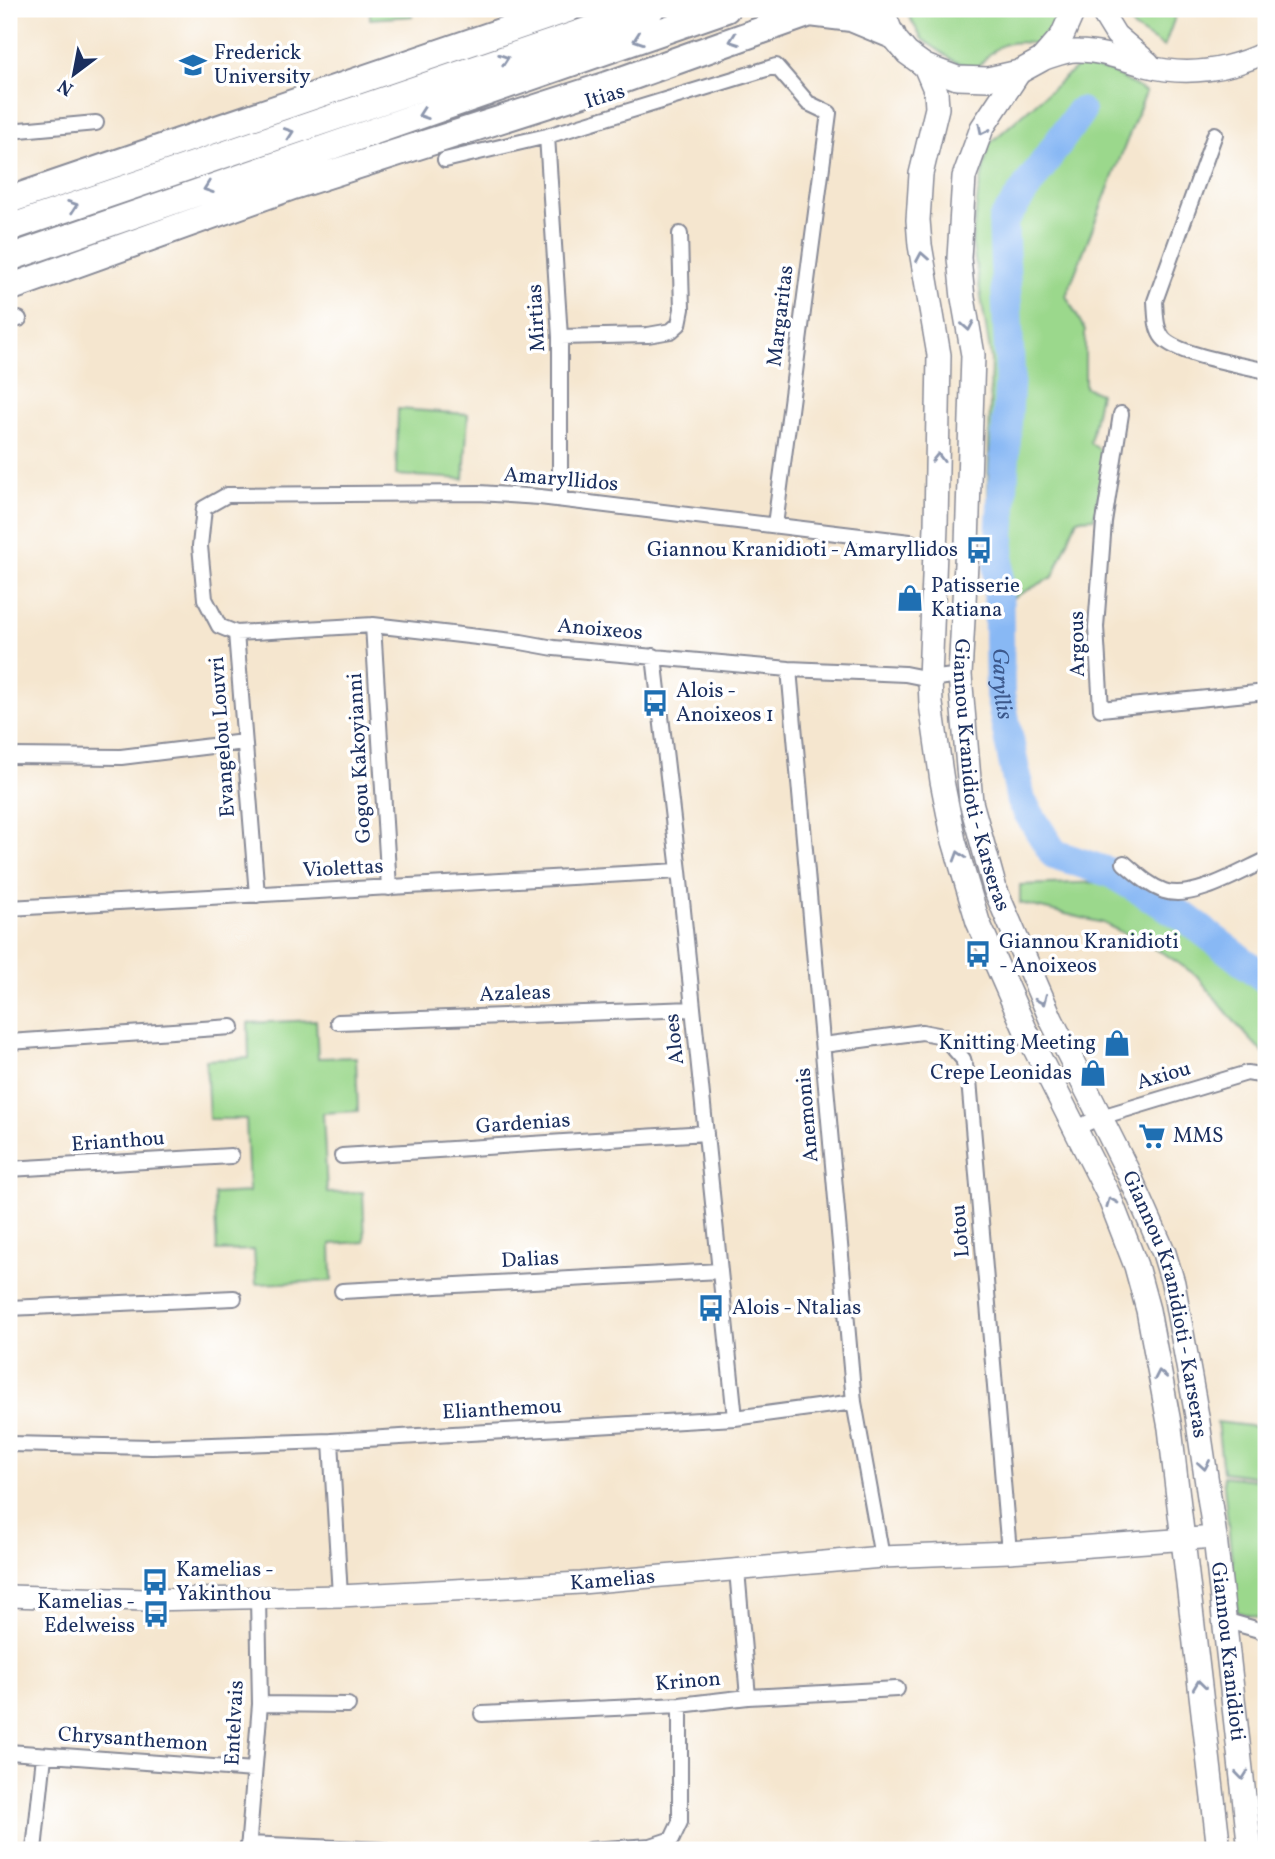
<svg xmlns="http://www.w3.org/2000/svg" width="1275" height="1859" font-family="Vollkorn,serif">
  <rect width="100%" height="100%" fill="#fff"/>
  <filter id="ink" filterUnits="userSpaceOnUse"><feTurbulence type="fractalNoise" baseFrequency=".0143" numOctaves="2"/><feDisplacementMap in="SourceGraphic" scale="14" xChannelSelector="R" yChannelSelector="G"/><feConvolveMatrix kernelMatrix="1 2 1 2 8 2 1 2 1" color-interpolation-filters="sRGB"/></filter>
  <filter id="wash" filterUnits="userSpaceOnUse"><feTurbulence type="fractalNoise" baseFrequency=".00686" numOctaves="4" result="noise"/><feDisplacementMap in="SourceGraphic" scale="28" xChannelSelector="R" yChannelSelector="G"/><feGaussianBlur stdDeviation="1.57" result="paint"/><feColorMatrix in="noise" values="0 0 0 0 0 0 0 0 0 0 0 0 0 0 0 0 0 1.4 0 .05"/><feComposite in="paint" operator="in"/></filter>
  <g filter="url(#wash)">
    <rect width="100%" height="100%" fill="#f5e6cf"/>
    <path fill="#9bd88c" stroke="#5b8475" stroke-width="2" d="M 370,9 L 411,9 L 412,16 L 370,19 Z
      M 905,9 L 1069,9 L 1045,45 C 1012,40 998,39 977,69 L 954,61 L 922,39 Z
      M 1121,9 L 1178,9 L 1164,47 L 1134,28 Z
      M 1078,66 L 1109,71 L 1146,92 L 1066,296 L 1085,330 L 1085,387 L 1100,393 L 1090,443 L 1102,451 L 1104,466 L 1094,518 L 1077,519 L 1053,577 L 993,608 L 988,495 L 991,358 L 972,242 L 978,194 L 989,144 Z
      M 398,409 L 468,414 L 464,479 L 396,475 Z
      M 1136,881 L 1207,923 L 1266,970 L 1266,1056 L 1238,1026 L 1197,976 L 1165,954 L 1103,923 L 1020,903 L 1020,885 Z
      M 316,1020 L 318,1058 L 356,1057 L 358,1111 L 323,1113 L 327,1193 L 363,1192 L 365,1242 L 331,1244 L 332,1281 L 256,1284 L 254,1250 L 217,1251 L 214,1194 L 249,1192 L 246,1119 L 209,1119 L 206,1060 L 249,1058 L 248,1023 Z
      M 1217,1422 L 1266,1428 L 1266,1478 L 1223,1472 Z
      M 1223,1476 L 1266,1481 L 1266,1620 L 1237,1612 Z"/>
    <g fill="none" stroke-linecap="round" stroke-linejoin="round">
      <path stroke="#88b8f4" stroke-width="30" id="s1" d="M 1080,112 L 1003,221 L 1010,372 L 998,573 L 1000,695 L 1021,801 L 1054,854 L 1111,873 L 1186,918 L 1266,979"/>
    </g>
  </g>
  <g filter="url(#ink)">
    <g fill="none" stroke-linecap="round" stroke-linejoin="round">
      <defs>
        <path id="street" d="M 9,131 L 96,123
          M 1215,134 L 1155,301 C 1156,313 1155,328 1163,338 C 1177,355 1243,365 1266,371
          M 547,136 L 560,337 L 560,499
          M 445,160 L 547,136 L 776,66 L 808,103 L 829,113 L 775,525
          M 9,321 L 19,319
          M 560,337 L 648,335 L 671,331 L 679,324 L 682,309 L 680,234
          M 1121,414 L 1104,522 L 1096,627 L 1101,709 L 1266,692
          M 373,625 L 389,888
          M 236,633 L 373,625 L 521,642 L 554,648 L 789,669 L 905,674 L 930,679 L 960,675
          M 654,656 L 679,871 L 735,1418
          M 789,669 L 854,1402 L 882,1557
          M 9,756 L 121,757 L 244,742
          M 1124,863 C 1136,873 1148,885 1164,891 C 1192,901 1240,872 1266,860
          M 257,895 L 236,633 L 219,626 L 205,599 L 200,546 L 204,508 L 227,495 L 479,493 L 540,497 L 910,542 C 917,543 927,552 935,555
          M 9,908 L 679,871
          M 338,1022 L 693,1009
          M 9,1042 L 232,1027
          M 823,1045 L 922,1032 L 943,1036 L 963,1059 L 969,1080 L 1009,1552
          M 1076,1128 L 1101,1117 L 1247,1073 L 1266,1076
          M 342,1156 L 706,1133
          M 9,1169 L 231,1156
          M 342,1291 L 720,1271
          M 9,1308 L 234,1298
          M 331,1441 L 340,1596
          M 9,1444 L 152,1447 L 331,1441 L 735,1418 L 854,1402
          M 737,1570 L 748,1697
          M 1224,1620 L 1266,1632
          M 260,1704 L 348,1705
          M 482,1714 L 680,1705 L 748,1697 L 897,1689
          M 9,1752 L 254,1770
          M 248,1844 L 384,1850
          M 34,1850 L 44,1756
          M 248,1850 L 260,1704 L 258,1598
          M 589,1850 L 651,1846 L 672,1839 L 680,1822 L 680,1705"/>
        <g id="secondary">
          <path d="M 1100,9 L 1116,35 L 1149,63"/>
          <path d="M 1041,60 C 1053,57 1066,50 1078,51 C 1101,51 1124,60 1146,66 C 1187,77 1229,70 1266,52"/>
          <path id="s2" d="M 9,1596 L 147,1600 L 340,1596 L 581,1583 L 882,1557 L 1009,1552 L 1215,1537"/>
        </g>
        <g id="primary">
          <path d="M 882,9 L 892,35 L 907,53 L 925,66 L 957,78 L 988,79 L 1019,72 L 1041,60 L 1062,36 L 1074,9"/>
          <path d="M 925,66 L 936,92 L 937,108 L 921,174 L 918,220 L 920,245 L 939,355 L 936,526 L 930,679 L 931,704 L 942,781 L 954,841 L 978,922 L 1025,1029 L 1108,1194 L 1136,1266 L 1148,1310 L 1170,1428 L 1219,1850"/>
          <path id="s3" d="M 1019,72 L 982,128 L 964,177 L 959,258 L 963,298 L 973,355 L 967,545 L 960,675 L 971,802 L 995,889 L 1051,1019 L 1128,1172 L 1164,1253 L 1173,1283 L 1197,1416 L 1215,1537 L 1250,1850"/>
        </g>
        <path id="highway" d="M 9,200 L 568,9
          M 9,228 L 651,9
          M 9,258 L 726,9
          M 9,288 L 293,186 L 608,85 L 810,13 L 851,18 L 892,35"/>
      </defs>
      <use href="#street" stroke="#888a96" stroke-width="18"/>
      <use href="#secondary" stroke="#888a96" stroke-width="24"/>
      <use href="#primary" stroke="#888a96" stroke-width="26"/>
      <use href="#highway" stroke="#888a96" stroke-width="30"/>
      <use href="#street" stroke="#fff" stroke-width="14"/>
      <use href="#secondary" stroke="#fff" stroke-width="21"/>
      <use href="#primary" stroke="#fff" stroke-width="23"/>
      <use href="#highway" stroke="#fff" stroke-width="26"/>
    </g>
    <defs><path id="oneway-chevron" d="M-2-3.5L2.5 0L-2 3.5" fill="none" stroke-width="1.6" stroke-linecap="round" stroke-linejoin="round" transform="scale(1.75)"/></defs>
    <g stroke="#8d97ae">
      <use href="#oneway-chevron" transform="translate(638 39) rotate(161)"/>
      <use href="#oneway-chevron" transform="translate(734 40) rotate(160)"/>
      <use href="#oneway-chevron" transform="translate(504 59) rotate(-19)"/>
      <use href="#oneway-chevron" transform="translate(423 114) rotate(161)"/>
      <use href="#oneway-chevron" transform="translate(983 130) rotate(116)"/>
      <use href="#oneway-chevron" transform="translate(289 133) rotate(-19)"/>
      <use href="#oneway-chevron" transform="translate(208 188) rotate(161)"/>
      <use href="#oneway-chevron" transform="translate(73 206) rotate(-19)"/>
      <use href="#oneway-chevron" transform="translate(922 257) rotate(-100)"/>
      <use href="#oneway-chevron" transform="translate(968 326) rotate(80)"/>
      <use href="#oneway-chevron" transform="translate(938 458) rotate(-89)"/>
      <use href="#oneway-chevron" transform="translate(959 856) rotate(-107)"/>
      <use href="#oneway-chevron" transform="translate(1042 1000) rotate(67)"/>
      <use href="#oneway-chevron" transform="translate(1111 1202) rotate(-112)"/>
      <use href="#oneway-chevron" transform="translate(1160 1375) rotate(-101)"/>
      <use href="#oneway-chevron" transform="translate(1204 1465) rotate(81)"/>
      <use href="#oneway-chevron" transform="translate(1199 1685) rotate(-97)"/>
      <use href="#oneway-chevron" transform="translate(1242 1775) rotate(84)"/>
    </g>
  </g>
  <defs>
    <symbol id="university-bare" viewBox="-9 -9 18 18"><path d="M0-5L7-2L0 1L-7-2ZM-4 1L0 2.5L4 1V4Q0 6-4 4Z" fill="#1f6fb2" stroke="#fff" stroke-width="2.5" paint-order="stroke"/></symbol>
    <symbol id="bus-bare" viewBox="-9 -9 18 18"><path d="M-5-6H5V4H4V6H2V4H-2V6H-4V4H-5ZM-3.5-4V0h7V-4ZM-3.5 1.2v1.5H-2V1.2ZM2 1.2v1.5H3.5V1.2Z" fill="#1f6fb2" stroke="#fff" stroke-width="2.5" paint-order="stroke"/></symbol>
    <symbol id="shop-bare" viewBox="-9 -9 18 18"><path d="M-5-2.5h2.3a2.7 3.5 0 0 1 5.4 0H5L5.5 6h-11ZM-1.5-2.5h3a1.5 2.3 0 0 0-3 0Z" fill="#1f6fb2" stroke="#fff" stroke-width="2.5" paint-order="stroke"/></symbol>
    <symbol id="supermarket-bare" viewBox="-9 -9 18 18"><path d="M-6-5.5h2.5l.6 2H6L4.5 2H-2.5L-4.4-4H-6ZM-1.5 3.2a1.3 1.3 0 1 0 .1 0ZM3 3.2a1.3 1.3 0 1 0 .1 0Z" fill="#1f6fb2" stroke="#fff" stroke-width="2.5" paint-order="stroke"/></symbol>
  </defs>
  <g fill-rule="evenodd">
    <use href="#university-bare" x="174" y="46" width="38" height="38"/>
    <use href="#bus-bare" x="960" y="531" width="38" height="38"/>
    <use href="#shop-bare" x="891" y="579" width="38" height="38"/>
    <use href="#bus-bare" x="636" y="684" width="38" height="38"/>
    <use href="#bus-bare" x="959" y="935" width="38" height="38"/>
    <use href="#shop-bare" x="1098" y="1024" width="38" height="38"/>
    <use href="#shop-bare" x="1074" y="1054" width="38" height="38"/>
    <use href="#supermarket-bare" x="1133" y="1117" width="38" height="38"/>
    <use href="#bus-bare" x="692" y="1289" width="38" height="38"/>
    <use href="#bus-bare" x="136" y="1563" width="38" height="38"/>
    <use href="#bus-bare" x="137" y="1595" width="38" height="38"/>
  </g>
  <g text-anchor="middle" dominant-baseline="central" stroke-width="7" stroke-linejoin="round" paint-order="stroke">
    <g font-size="21" fill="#1b2f5e" stroke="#fff" text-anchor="start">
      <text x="214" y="53">Frederick<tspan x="214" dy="24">University</tspan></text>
      <text x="958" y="550" text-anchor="end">Giannou Kranidioti - Amaryllidos</text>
      <text x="931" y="586">Patisserie<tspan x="931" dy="24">Katiana</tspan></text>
      <text x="676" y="691">Alois -<tspan x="676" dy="24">Anoixeos 1</tspan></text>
      <text x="999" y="942">Giannou Kranidioti<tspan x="999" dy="24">- Anoixeos</tspan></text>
      <text x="1096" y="1043" text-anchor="end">Knitting Meeting</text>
      <text x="1072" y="1073" text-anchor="end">Crepe Leonidas</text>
      <text x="1173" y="1136">MMS</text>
      <text x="732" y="1308">Alois - Ntalias</text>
      <text x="176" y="1570">Kamelias -<tspan x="176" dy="24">Yakinthou</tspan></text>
      <text x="135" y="1602" text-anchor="end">Kamelias -<tspan x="135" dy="24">Edelweiss</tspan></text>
    </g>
    <g font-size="21" fill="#1b2f5e" stroke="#fff">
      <text transform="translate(605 97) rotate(-17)">Itias</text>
      <text transform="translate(781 316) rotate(-83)">Margaritas</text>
      <text transform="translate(537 318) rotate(-93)">Mirtias</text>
      <text transform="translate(561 480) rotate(5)">Amaryllidos</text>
      <text transform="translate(600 630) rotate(5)">Anoixeos</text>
      <text transform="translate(1078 644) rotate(-91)">Argous</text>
      <text transform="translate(223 737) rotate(-94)">Evangelou Louvri</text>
      <text transform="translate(360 758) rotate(-93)">Gogou Kakoyianni</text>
      <text stroke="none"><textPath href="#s3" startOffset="721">Giannou Kranidioti - Karseras</textPath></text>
      <text transform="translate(343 869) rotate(-3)">Violettas</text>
      <text transform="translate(515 994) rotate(-2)">Azaleas</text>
      <text transform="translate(675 1039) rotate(-96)">Aloes</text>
      <text transform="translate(1164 1076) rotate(-16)">Axiou</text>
      <text transform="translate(808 1115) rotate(-95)">Anemonis</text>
      <text transform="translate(523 1124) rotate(-4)">Gardenias</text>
      <text transform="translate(118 1142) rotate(-4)">Erianthou</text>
      <text transform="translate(961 1231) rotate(-95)">Lotou</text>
      <text transform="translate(530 1260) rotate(-3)">Dalias</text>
      <text stroke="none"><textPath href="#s3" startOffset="1288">Giannou Kranidioti - Karseras</textPath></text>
      <text transform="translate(502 1410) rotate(-3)">Elianthemou</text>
      <text stroke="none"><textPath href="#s2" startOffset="604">Kamelias</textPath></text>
      <text stroke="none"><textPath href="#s3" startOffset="1642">Giannou Kranidioti</textPath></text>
      <text transform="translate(688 1682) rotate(-5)">Krinon</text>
      <text transform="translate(235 1723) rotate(-87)">Entelvais</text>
      <text transform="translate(133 1740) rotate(4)">Chrysanthemon</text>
    </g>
    <g font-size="23" font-style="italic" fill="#3c588b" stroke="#fff">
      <text stroke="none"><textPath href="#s1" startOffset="597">Garyllis</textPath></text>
    </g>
  </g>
  <rect width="1275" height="1859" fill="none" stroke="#fff" stroke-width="35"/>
  <g transform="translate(74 74) rotate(212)" stroke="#ffffff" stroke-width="5" paint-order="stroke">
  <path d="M0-5L12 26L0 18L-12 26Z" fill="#1b2f5e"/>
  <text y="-10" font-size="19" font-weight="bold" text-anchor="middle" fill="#1b2f5e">N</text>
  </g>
</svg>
